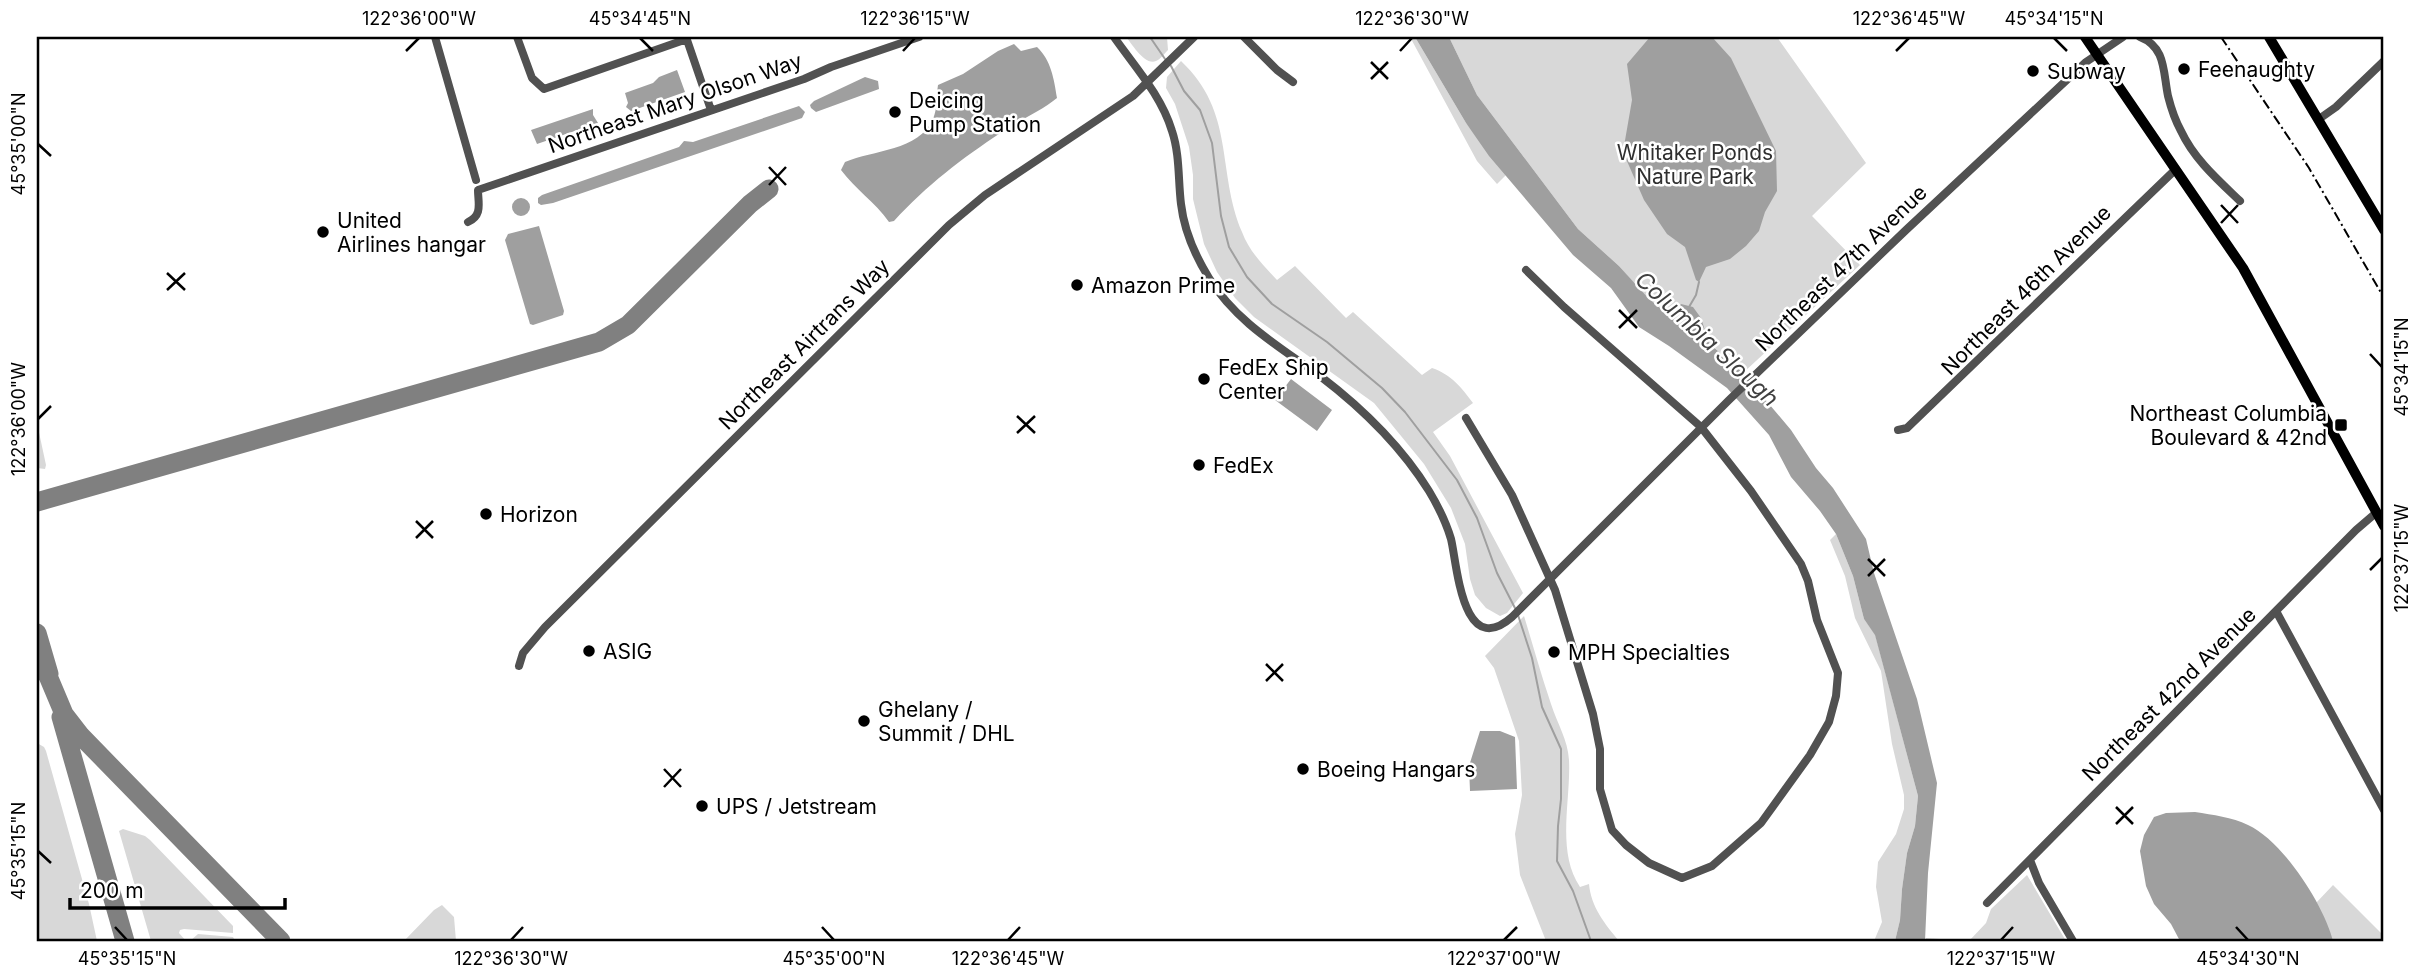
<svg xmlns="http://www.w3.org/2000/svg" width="2421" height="978" font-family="Inter,sans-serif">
  <rect width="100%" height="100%" fill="#fff"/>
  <path fill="#d8d8d8" d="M 1126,37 L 1167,37 L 1168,50 C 1165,53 1160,60 1156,61 C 1145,66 1132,44 1126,37 Z
    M 1410,37 L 1415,37 L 1466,123 L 1506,175 L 1497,184 L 1477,161 Z
    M 1449,37 L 1777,37 L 1866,163 L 1812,216 L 1860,265 L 1743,373 L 1696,331 L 1671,318 L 1649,300 L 1619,266 L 1578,229 L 1477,95 Z
    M 1181,61 C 1236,113 1216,170 1242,232 C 1249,251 1263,265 1277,280 L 1295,266 L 1346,318 L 1353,312 L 1422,375 L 1432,368 C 1452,375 1461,387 1473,403 L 1433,432 L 1450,456 L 1523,593 L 1507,613 L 1500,616 L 1486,608 L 1475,595 L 1470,579 L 1465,544 L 1451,508 L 1424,464 L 1374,403 L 1254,317 L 1235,298 L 1217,272 L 1204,244 L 1193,199 L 1193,175 L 1189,147 L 1175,104 L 1166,88 L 1167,77 Z
    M 37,423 L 46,465 L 45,469 L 37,468 Z
    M 1836,534 L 1853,576 L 1864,619 L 1875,634 L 1918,796 L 1915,826 L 1907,853 L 1902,889 L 1900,920 L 1895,941 L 1874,941 L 1882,922 L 1876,887 L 1878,862 L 1896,834 L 1904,809 L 1904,795 L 1892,744 L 1881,671 L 1855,618 L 1845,576 L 1830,540 Z
    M 1524,616 C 1533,645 1541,675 1551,704 C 1557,723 1568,740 1569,760 C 1571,801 1556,851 1580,887 L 1589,884 C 1591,907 1605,924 1619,941 L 1546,941 L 1520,875 L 1515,834 L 1522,795 L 1519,741 L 1494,668 L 1485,656 Z
    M 37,743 L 44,747 L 46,751 L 89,904 L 97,941 L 37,941 Z
    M 123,829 L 145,836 L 150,840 L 233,926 L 233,933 L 184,929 L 180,930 L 179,933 L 186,941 L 151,941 L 119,831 Z
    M 2027,875 L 2066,941 L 1925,941 L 1926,938 L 1969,941 L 1986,923 L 1991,909 Z
    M 2333,885 L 2384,936 L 2384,941 L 2333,941 L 2316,903 Z
    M 442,905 L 454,917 L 456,941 L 404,941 L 434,910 Z
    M 198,934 L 233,937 L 235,941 L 190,941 Z"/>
  <path fill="#9f9f9f" d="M 1415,37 L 1449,37 L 1477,95 L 1578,229 L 1619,266 L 1649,299 L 1671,317 L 1681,304 L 1693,307 L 1701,318 L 1709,343 L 1743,373 L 1791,430 L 1816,468 L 1833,488 L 1866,539 L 1874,573 L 1917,699 L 1937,783 L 1928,873 L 1925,941 L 1895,941 L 1900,920 L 1902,889 L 1907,853 L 1915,826 L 1918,796 L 1875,635 L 1864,619 L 1853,576 L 1836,534 L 1820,511 L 1791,477 L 1769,435 L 1727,388 L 1669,346 L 1639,327 L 1611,288 L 1573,255 L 1489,156 L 1466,123 Z
    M 1650,37 L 1712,37 L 1731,58 L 1776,151 L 1777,191 L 1765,212 L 1759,231 L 1746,246 L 1730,259 L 1706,267 L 1699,282 L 1696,280 L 1685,247 L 1667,234 L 1644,200 L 1623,152 L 1632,100 L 1627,64 Z
    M 1014,44 L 1021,51 L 1037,47 C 1051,60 1054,79 1057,98 C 1041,111 1020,120 1002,132 C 961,159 927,185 894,221 L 889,222 C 875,202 855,189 841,170 L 845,162 C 873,150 919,151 933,119 C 938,107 936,97 938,85 L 963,74 L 998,51 Z
    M 677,70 L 685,92 L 631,111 L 626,107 L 628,103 L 625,93 L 653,83 L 659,77 Z
    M 865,77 L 878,81 L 879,89 L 816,112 L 811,108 L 810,105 L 814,101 Z
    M 799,106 L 805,112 L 802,118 L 553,203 L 541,205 L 538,203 L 538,198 L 542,195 L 679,147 L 684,141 L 693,142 Z
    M 593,109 L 593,115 L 598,123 L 537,144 L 531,130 Z
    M512 207a9 9 0 1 1 18 0a9 9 0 1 1-18 0Z
    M 539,226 L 564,311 L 563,315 L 533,325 L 530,324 L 505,240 L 508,234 Z
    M 1291,379 L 1332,410 L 1317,431 L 1275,400 Z
    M 1480,731 L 1500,731 L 1515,737 L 1517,789 L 1470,791 L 1469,766 Z
    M 2195,812 C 2213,815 2232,817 2248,825 C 2283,841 2324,905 2333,941 L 2180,941 L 2171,924 L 2154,904 L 2146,886 L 2140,851 L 2144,835 L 2154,817 L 2166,813 Z"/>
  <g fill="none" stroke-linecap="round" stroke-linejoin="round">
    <path stroke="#9f9f9f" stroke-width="2" d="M 1150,37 L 1165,59
      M 1171,66 L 1184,91 L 1200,110 L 1212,143 L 1221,216 L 1229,247 L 1247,277 L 1272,304 L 1327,342 L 1382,388 L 1405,412 L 1457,480 L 1477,518 L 1497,573 L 1516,610
      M 1689,307 L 1696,295 L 1699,282
      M 1518,615 L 1532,658 L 1542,707 L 1561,749 L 1561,799 L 1558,826 L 1557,861 L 1573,891 L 1591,941"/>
    <path stroke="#808080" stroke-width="19" d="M 37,502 L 599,342 L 628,325 L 750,204 L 769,189
      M 37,633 L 49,674
      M 37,662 L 48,676 L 64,714 L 81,736 L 281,941
      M 61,717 L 125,941"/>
    <path stroke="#515151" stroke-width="8" d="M 435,37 L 476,180
      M 517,37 L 532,78 L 544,89 L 687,39
      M 686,37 L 711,110
      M 1114,37 C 1135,67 1161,95 1172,131 C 1180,155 1178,180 1181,204 C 1184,230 1196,257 1209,278 C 1236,322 1280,347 1320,376 C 1362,408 1401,446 1429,491 C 1438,506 1446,522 1451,539 C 1457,563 1462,661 1512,617 L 1729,400 L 1906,230 L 2086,62 L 2123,37
      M 1244,37 L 1277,70 L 1293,82
      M 2140,37 C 2166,47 2163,72 2168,96 C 2171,108 2175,120 2181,131 C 2194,159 2218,180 2240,201
      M 2319,119 L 2336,107 L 2384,61
      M 468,222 C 483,215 478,203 478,190 L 804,79 L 831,67 L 919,37
      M 1466,418 L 1512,495 L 1555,590 L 1593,714 L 1600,749 L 1600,789 L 1612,830 L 1626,845 L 1649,863 L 1682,878 L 1712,866 L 1761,823 L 1810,755 L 1829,722 L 1836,696 L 1838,673 L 1817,620 L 1808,581 L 1801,564 L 1751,491 L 1701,427 L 1564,307 L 1526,270
      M 1898,430 L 1907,428 L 2176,169
      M 2276,611 L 2384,810
      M 519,666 L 523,653 L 545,627 L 949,225 L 985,195 L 1133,96 L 1194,37
      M 2030,860 L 2039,883 L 2073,941
      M 1987,903 L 2356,530 L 2377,512"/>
    <path stroke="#000" stroke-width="10" d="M 2085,37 L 2243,268 L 2384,526
      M 2269,37 L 2384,230"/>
    <path stroke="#000" stroke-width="2" stroke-dasharray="10 3.5 2 3.5" stroke-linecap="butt" d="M 2221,37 L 2309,168 L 2384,298"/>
  </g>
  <path fill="none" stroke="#000" stroke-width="2.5" d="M 640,38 L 653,51M 2054,38 L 2067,51M 406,51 L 419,38M 903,51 L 915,38M 1400,51 L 1412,38M 1896,51 L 1909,38M 1371,62 L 1388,79M 1371,79 L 1388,62M 38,144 L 51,156M 769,167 L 786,185M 769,185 L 786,167M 2221,205 L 2238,223M 2221,223 L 2238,205M 167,273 L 185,290M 167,290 L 185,273M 1619,310 L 1637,328M 1619,328 L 1637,310M 2370,354 L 2382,367M 1017,416 L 1035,433M 38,419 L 51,406M 1017,433 L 1035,416M 416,521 L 433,538M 416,538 L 433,521M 1868,559 L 1885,576M 2370,570 L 2382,558M 1868,576 L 1885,559M 1266,664 L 1283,681M 1266,681 L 1283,664M 664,769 L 681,787M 664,787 L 681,769M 2116,807 L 2133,824M 2116,824 L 2133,807M 38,851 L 51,863M 115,927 L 127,940M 822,927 L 834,940M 2236,927 L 2248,940M 511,940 L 523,927M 1008,940 L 1020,927M 1504,940 L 1517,927M 2001,940 L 2013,927"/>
  <g fill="#000" stroke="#fff" stroke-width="2.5">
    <circle cx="2184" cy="69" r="7"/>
    <circle cx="2033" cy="71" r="7"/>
    <circle cx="895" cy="112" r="7"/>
    <circle cx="323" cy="232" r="7"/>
    <circle cx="1077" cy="285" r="7"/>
    <circle cx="1204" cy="379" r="7"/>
    <rect x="2334" y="418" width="14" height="14" rx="3.5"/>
    <circle cx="1199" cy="465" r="7"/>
    <circle cx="486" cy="514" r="7"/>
    <circle cx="589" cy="651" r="7"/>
    <circle cx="1554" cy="652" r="7"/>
    <circle cx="864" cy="721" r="7"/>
    <circle cx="1303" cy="769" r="7"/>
    <circle cx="702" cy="806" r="7"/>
  </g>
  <g text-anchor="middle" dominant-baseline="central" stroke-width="5" stroke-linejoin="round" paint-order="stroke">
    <g font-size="21" fill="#000" stroke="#fff" text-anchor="start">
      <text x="2198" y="69">Feenaughty</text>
      <text x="2047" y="71">Subway</text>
      <text x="909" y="100">Deicing<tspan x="909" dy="24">Pump Station</tspan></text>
      <text x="337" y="220">United<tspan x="337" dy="24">Airlines hangar</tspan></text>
      <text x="1091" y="285">Amazon Prime</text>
      <text x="1218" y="367">FedEx Ship<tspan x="1218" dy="24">Center</tspan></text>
      <text x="2327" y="413" text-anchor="end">Northeast Columbia<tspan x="2327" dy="24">Boulevard &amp; 42nd</tspan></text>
      <text x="1213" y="465">FedEx</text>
      <text x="500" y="514">Horizon</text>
      <text x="603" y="651">ASIG</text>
      <text x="1568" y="652">MPH Specialties</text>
      <text x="878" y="709">Ghelany /<tspan x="878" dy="24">Summit / DHL</tspan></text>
      <text x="1317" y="769">Boeing Hangars</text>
      <text x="716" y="806">UPS / Jetstream</text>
    </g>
    <g font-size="21" fill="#000" stroke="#fff">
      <text transform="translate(675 103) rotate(-19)">Northeast Mary Olson Way</text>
      <text transform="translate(1841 268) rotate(-44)">Northeast 47th Avenue</text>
      <text transform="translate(2026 290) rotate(-45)">Northeast 46th Avenue</text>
      <text transform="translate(804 344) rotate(-45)">Northeast Airtrans Way</text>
      <text transform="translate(2169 694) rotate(-45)">Northeast 42nd Avenue</text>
    </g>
    <g font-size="21" fill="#2f2f2f" stroke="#fff">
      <text x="1695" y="152">Whitaker Ponds<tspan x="1695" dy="24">Nature Park</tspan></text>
    </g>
    <g font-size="23" font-style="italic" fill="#404040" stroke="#fff">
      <text transform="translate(1707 339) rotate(43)">Columbia Slough</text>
    </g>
  </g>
  <rect width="2421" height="978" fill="none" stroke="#ffffff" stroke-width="77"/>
  <path d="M70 898v10h215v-10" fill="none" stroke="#000000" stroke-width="3.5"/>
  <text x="80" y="898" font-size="21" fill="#000000" stroke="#ffffff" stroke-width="5" paint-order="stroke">200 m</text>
  <rect x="38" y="38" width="2344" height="902" fill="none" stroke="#000" stroke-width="2.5"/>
  <g font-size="18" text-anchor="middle" fill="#000">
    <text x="419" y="25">122°36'00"W</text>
    <text x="640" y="25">45°34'45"N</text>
    <text x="915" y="25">122°36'15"W</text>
    <text x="1412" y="25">122°36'30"W</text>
    <text x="1909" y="25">122°36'45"W</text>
    <text x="2054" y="25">45°34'15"N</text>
    <text transform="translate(19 144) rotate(-90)" y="6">45°35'00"N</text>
    <text transform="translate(2402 367) rotate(-90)" y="6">45°34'15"N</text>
    <text transform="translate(19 419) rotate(-90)" y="6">122°36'00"W</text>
    <text transform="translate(2402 558) rotate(-90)" y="6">122°37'15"W</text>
    <text transform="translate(19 851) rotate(-90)" y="6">45°35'15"N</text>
    <text x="127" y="965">45°35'15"N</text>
    <text x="511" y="965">122°36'30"W</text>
    <text x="834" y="965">45°35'00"N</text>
    <text x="1008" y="965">122°36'45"W</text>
    <text x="1504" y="965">122°37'00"W</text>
    <text x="2001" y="965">122°37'15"W</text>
    <text x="2248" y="965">45°34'30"N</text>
  </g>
</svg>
